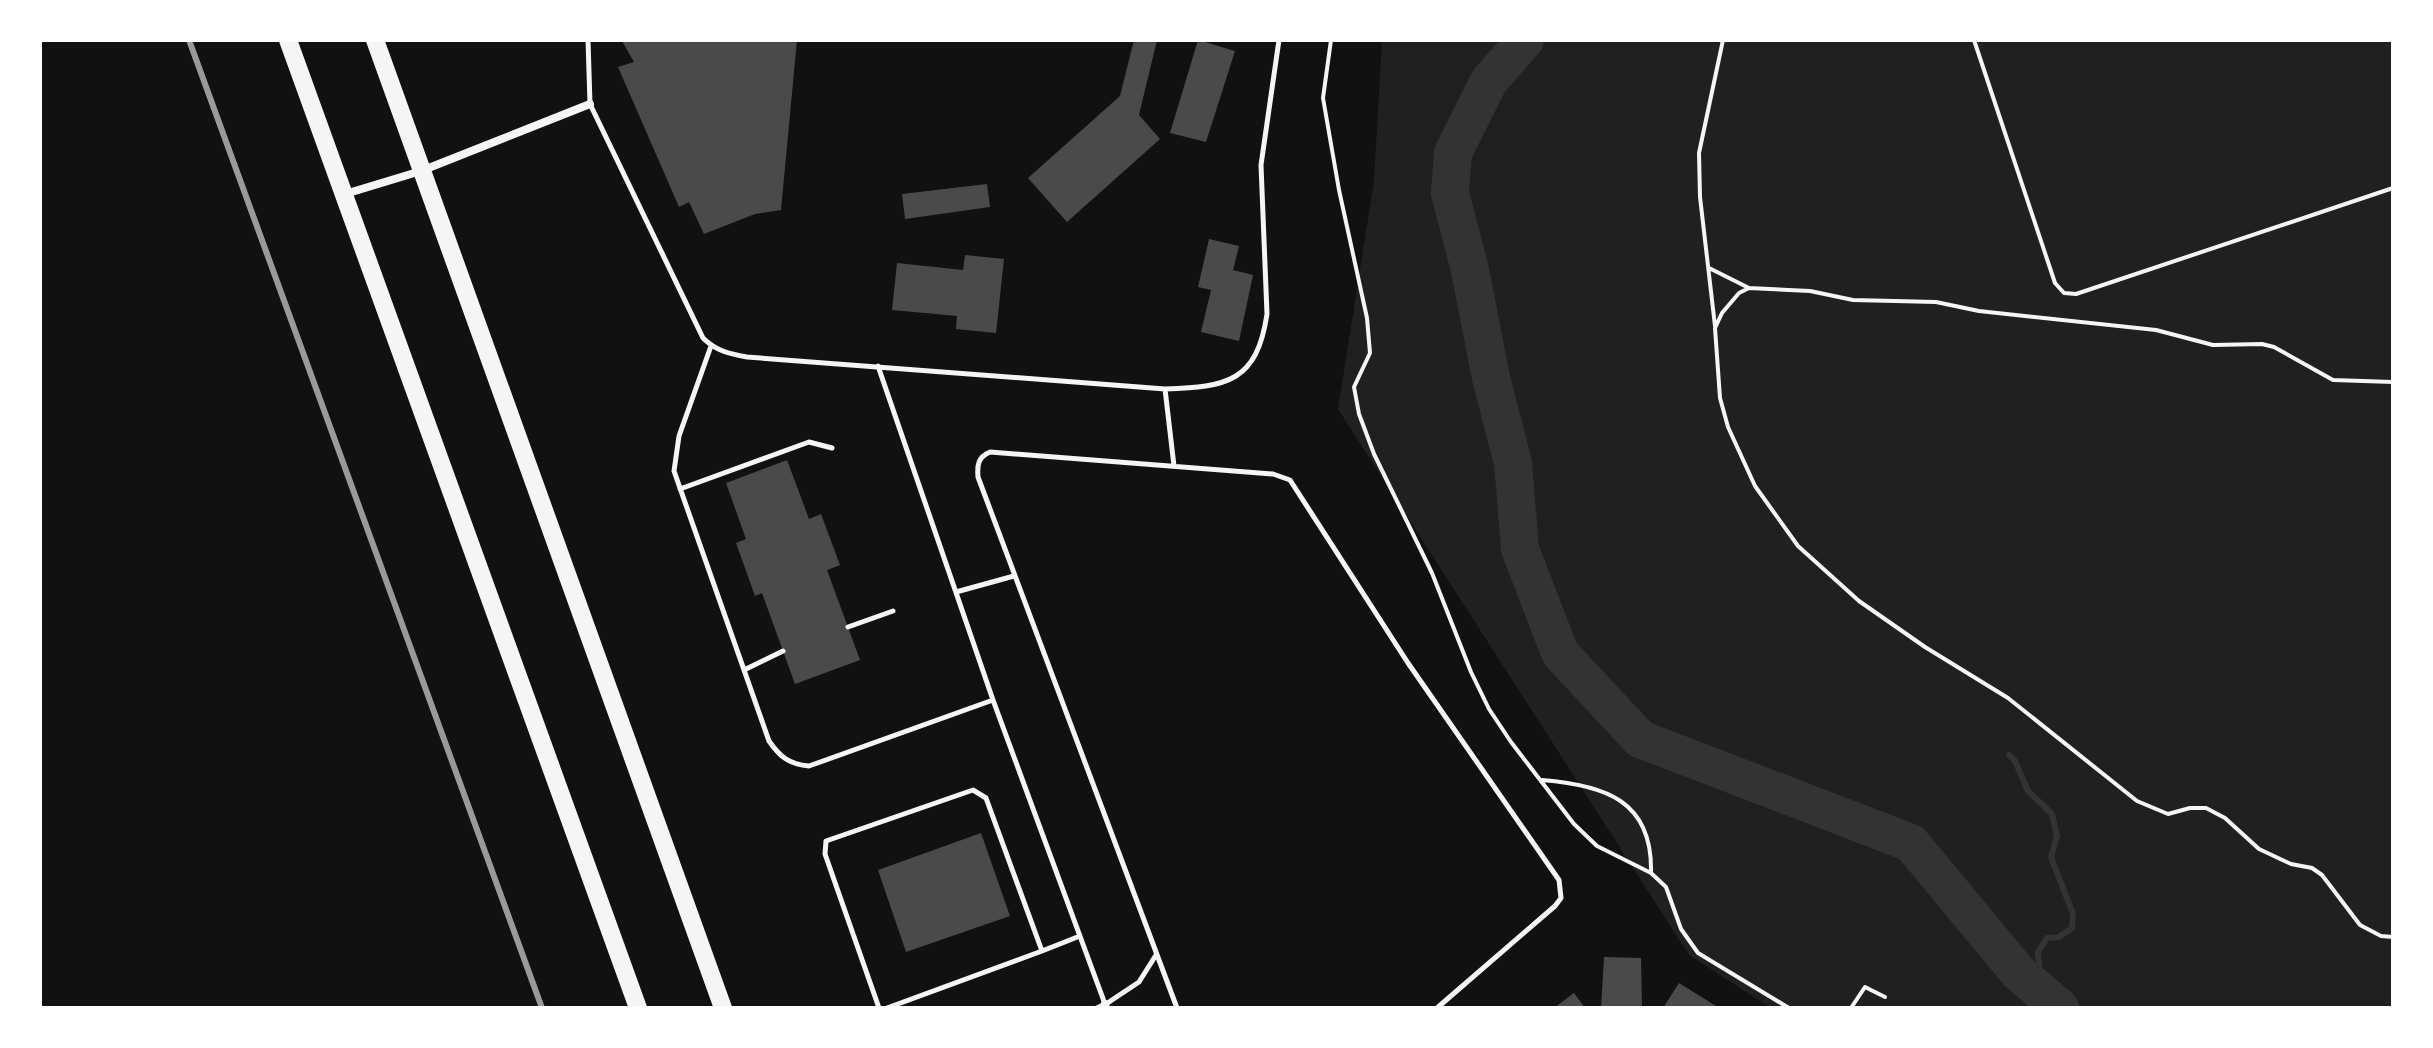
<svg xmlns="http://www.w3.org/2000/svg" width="2433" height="1048" font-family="'Fira Sans',sans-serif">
  <rect width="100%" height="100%" fill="#111"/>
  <path fill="#202020" d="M 1382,40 L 2393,40 L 2393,1008 L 1771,1008 L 1689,955 L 1338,409 L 1374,181 Z"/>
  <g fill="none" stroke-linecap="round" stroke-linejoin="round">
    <path stroke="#333" stroke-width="6" d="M 2009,755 L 2015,761 L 2028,791 L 2052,814 L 2057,836 L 2051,857 L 2073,914 L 2072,928 L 2059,937 L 2047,938 L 2038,952 L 2041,991"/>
    <path stroke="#333" stroke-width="38" d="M 1525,40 L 1489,81 L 1453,153 L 1450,193 L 1470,270 L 1491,378 L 1513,463 L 1520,549 L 1560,653 L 1640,739 L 1911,843 L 2018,972 L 2060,1008"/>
  </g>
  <path fill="#4a4a4a" d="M 627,40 L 797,40 L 781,210 L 755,214 L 704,234 L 689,202 L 679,207 L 618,67 L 634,62 L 622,41 Z
    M 1134,40 L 1157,40 L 1139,115 L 1160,139 L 1067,222 L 1028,178 L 1120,96 Z
    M 1198,40 L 1235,51 L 1206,142 L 1170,133 Z
    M 987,184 L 990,207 L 905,219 L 902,194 Z
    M 1209,239 L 1239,246 L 1233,270 L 1253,275 L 1239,341 L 1201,332 L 1211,290 L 1198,287 Z
    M 965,255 L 1004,259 L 996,333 L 956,329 L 957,316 L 892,310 L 897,263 L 963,270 Z
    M 787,460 L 809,519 L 821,514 L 840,565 L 827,570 L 860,660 L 795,684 L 762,593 L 755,596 L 736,543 L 746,539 L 726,483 Z
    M 981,833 L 1010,916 L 906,952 L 878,870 Z
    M 1604,957 L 1641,958 L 1642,1008 L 1601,1008 Z
    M 1679,983 L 1716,1006 L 1715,1008 L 1663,1008 Z
    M 1574,993 L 1585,1008 L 1554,1008 Z"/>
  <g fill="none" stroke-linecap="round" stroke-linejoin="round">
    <path stroke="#f5f5f5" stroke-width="4" d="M 1331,40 L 1323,98 L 1339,190 L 1367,318 L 1370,353 L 1354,387 L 1359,414 L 1374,454 L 1432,573 L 1471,672 L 1489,709 L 1511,742 L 1574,824 L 1597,846 L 1651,873 L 1666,887 L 1681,929 L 1698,953 L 1789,1008
      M 1974,40 L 2055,283 L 2064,293 L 2076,294 L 2393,188
      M 1709,268 L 1749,288
      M 1715,326 L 1700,197 L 1699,153 L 1723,40
      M 2393,382 L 2333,380 L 2274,347 L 2262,344 L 2213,345 L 2156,330 L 1979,311 L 1936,302 L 1853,300 L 1810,291 L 1749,288 L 1739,293 L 1722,313 L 1715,328 L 1720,398 L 1728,427 L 1755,486 L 1798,546 L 1859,601 L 1925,647 L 2008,698 L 2137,801 L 2168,814 L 2190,808 L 2206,808 L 2225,818 L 2259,849 L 2291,864 L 2312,868 L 2322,875 L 2360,925 L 2381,936 L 2393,937
      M 1542,780 C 1604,785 1653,800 1651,873
      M 1851,1008 L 1865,987 L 1885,997"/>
    <path stroke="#f5f5f5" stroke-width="5" d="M 588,40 L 590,104 L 703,338 C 716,351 730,354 747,357 L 1165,389 C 1227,387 1257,382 1267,314 L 1261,165 L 1279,40
      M 711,346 L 679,436 L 674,471 L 769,741 C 780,757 789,764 809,766 L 993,700
      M 878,366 L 993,700 L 1105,1004 L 1097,1008
      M 1165,389 L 1174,466
      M 680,489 L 809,442 L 832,448
      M 956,592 L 1014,576
      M 848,627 L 893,611
      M 744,670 L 783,651
      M 1042,951 L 1080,936
      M 1106,1004 L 1139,982 L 1156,955
      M 879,1008 L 825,854 L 826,841 L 973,790 L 986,798 L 1042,951 L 887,1008
      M 1177,1008 L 978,477 C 977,465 978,457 990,452 L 1273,474 L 1290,480 L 1408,663 L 1559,880 L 1561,898 L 1555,906 L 1437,1008"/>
    <path stroke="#f5f5f5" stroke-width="8" d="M 345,194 L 421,171 L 590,104
      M 1105,1004 L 1106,1008"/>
    <path stroke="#f5f5f5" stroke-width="18" d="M 288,40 L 638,1008
      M 375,40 L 723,1008"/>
    <path stroke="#9a9a9a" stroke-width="6" d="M 189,40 L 542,1008"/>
  </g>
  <rect width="2433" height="1048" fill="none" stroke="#ffffff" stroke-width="84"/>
</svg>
